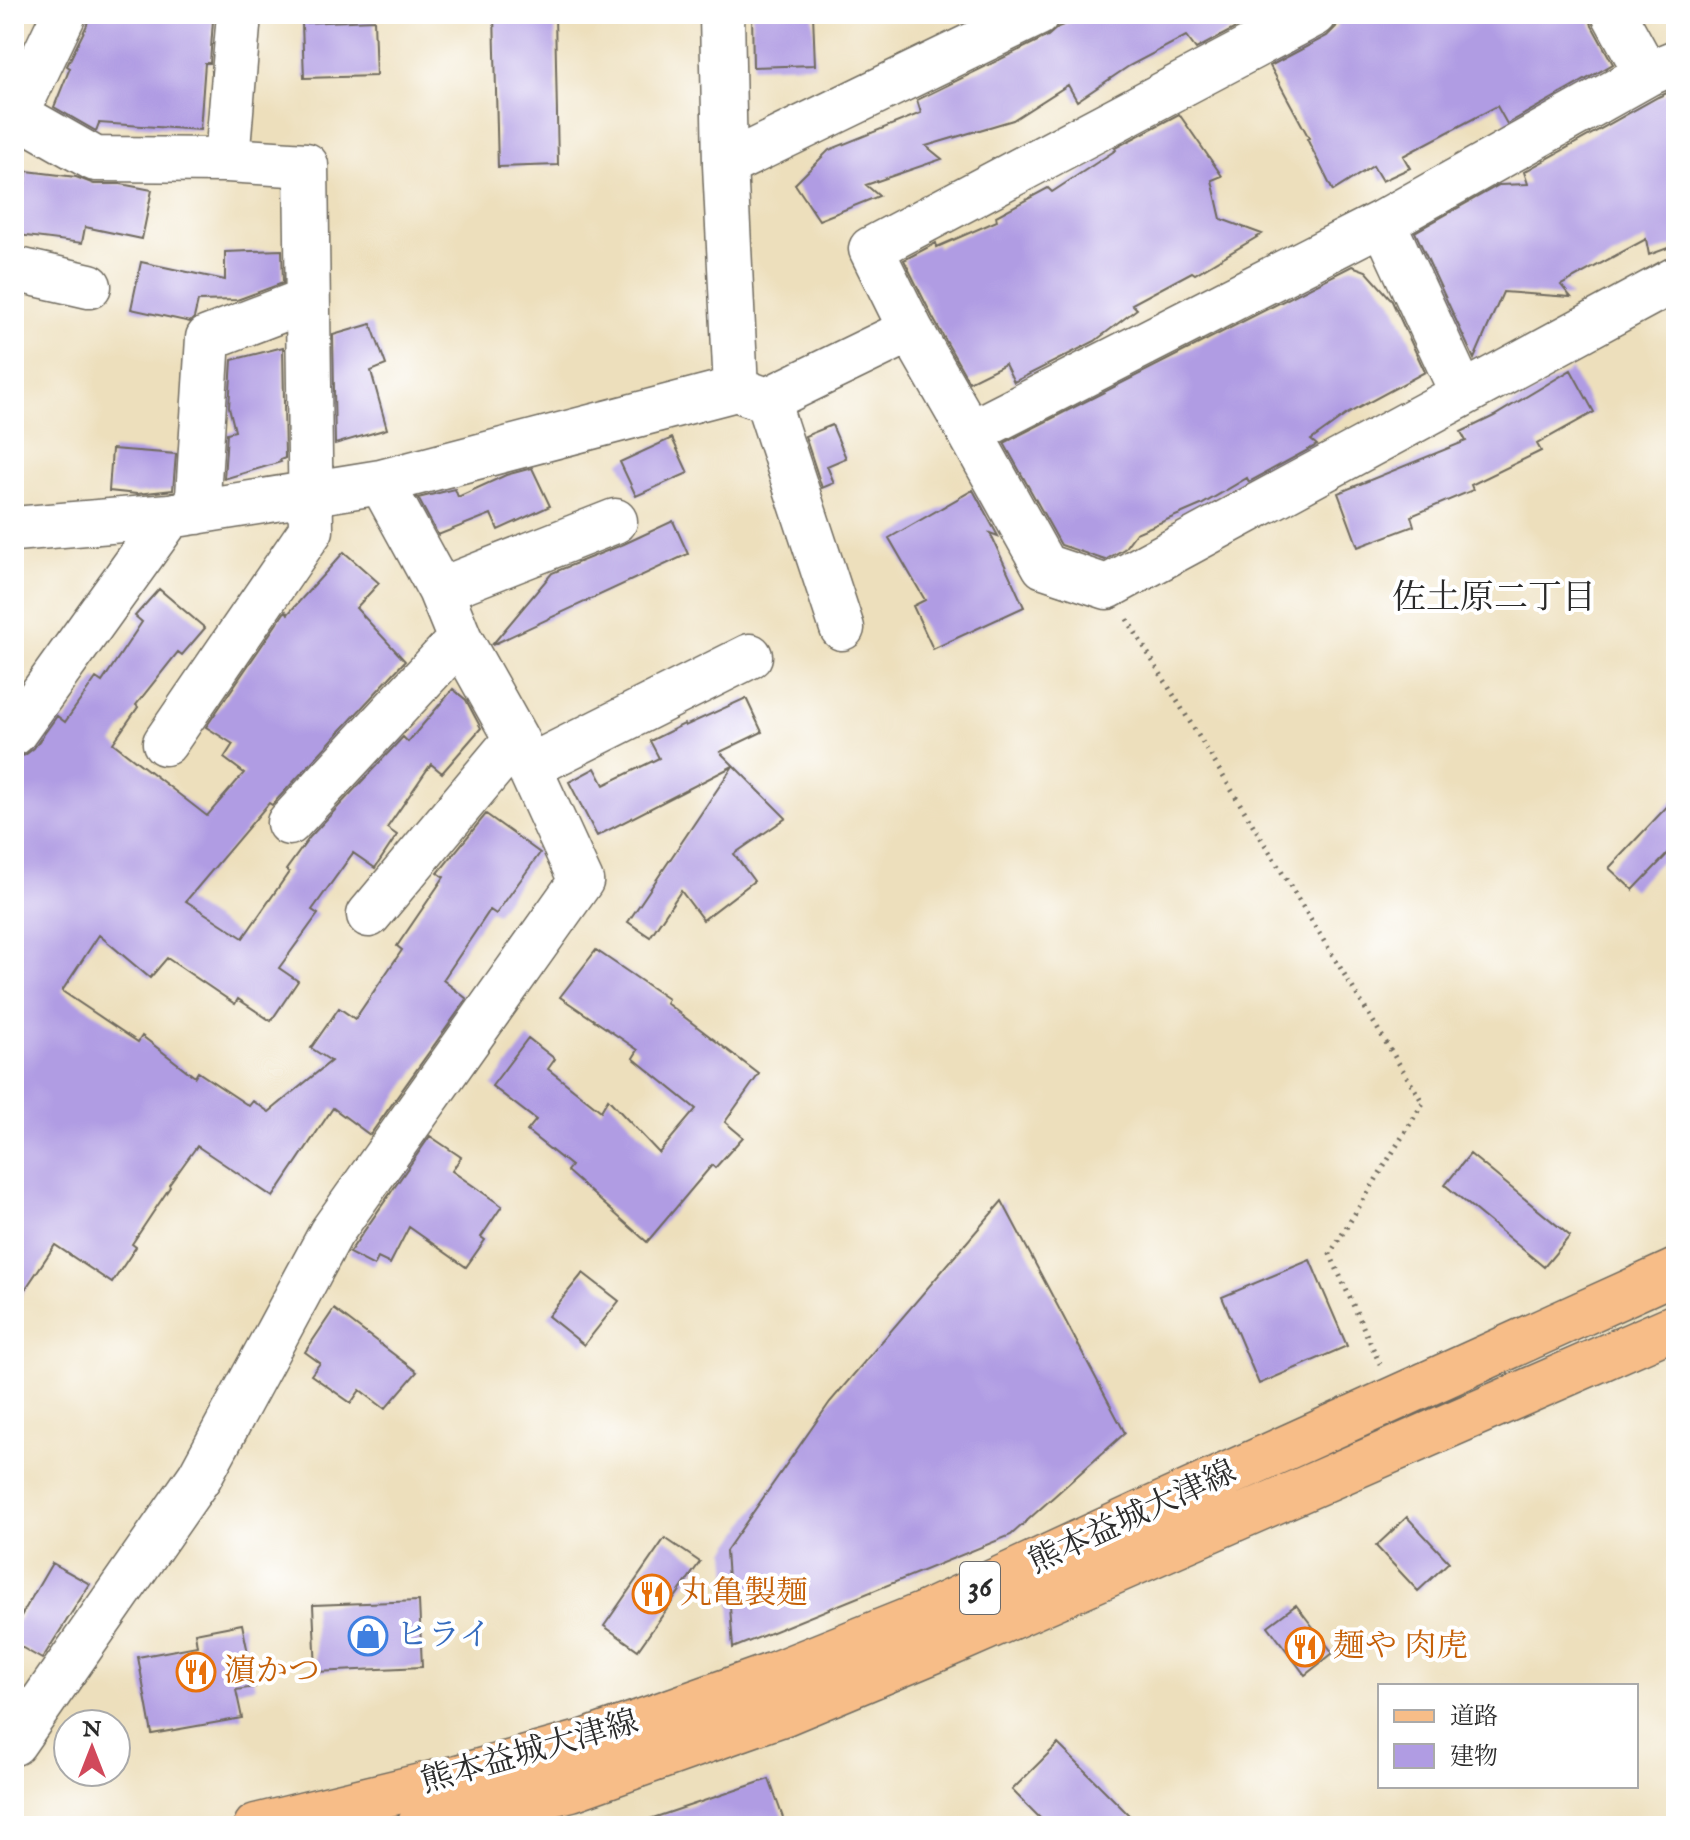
<svg xmlns="http://www.w3.org/2000/svg" width="1690" height="1840" font-family="'IM FELL English','Noto Serif JP',serif">
  <rect width="100%" height="100%" fill="#fff"/>
  <filter id="ink" filterUnits="userSpaceOnUse"><feTurbulence type="fractalNoise" baseFrequency=".0125" numOctaves="2"/><feDisplacementMap in="SourceGraphic" scale="16" xChannelSelector="R" yChannelSelector="G"/><feConvolveMatrix kernelMatrix="1 2 1 2 8 2 1 2 1" color-interpolation-filters="sRGB"/></filter>
  <filter id="wash" filterUnits="userSpaceOnUse"><feTurbulence type="fractalNoise" baseFrequency=".006" numOctaves="4" result="noise"/><feDisplacementMap in="SourceGraphic" scale="32" xChannelSelector="R" yChannelSelector="G"/><feGaussianBlur stdDeviation="1.8" result="paint"/><feColorMatrix in="noise" values="0 0 0 0 0 0 0 0 0 0 0 0 0 0 0 0 0 1.4 0 .05"/><feComposite in="paint" operator="in"/></filter>
  <g filter="url(#wash)">
    <rect width="100%" height="100%" fill="#eddfbc"/>
    <g id="blocks">
      <path fill="#b09ce3" d="M 89,14 L 213,20 L 210,63 L 205,63 L 200,130 L 99,123 L 96,131 L 54,107 L 70,68 L 67,66 L 87,25 Z
        M 494,14 L 555,14 L 558,165 L 498,167 Z
        M 752,14 L 813,14 L 815,65 L 753,67 Z
        M 1090,14 L 1262,14 L 1196,49 L 1186,36 L 1129,66 L 1077,101 L 1068,85 L 1013,120 L 926,146 L 942,159 L 866,185 L 879,196 L 819,220 L 795,184 L 829,150 L 921,113 L 917,100 L 1048,36 L 1058,27 Z
        M 1340,14 L 1589,14 L 1592,26 L 1613,64 L 1507,124 L 1497,106 L 1403,156 L 1410,168 L 1382,181 L 1373,166 L 1333,191 L 1307,139 L 1309,138 L 1270,66 L 1327,36 L 1336,27 Z
        M 374,20 L 376,76 L 304,78 L 302,23 Z
        M 1676,89 L 1676,245 L 1649,255 L 1646,239 L 1561,285 L 1571,297 L 1503,292 L 1474,359 L 1415,232 L 1499,185 L 1528,184 L 1524,172 L 1658,97 Z
        M 1179,114 L 1222,176 L 1212,180 L 1221,219 L 1262,234 L 1195,274 L 1192,272 L 1132,304 L 1137,309 L 1095,341 L 1014,382 L 1005,364 L 969,382 L 933,318 L 904,260 L 936,243 L 937,247 L 997,221 L 996,216 L 1048,188 L 1052,192 L 1116,150 L 1115,148 Z
        M 27,171 L 76,177 L 94,184 L 121,184 L 152,190 L 142,239 L 85,227 L 82,243 L 18,235 Z
        M 282,250 L 283,283 L 237,300 L 198,301 L 194,318 L 190,322 L 131,309 L 141,262 L 225,280 L 225,252 Z
        M 1352,266 L 1366,271 L 1391,299 L 1425,372 L 1347,414 L 1311,440 L 1317,445 L 1249,482 L 1247,478 L 1201,505 L 1136,533 L 1124,549 L 1105,560 L 1061,545 L 1004,443 Z
        M 371,324 L 386,365 L 371,371 L 387,429 L 335,444 L 333,335 Z
        M 283,347 L 285,458 L 280,460 L 281,462 L 224,479 L 227,433 L 235,431 L 229,407 L 232,360 Z
        M 1571,370 L 1594,412 L 1537,444 L 1541,451 L 1471,485 L 1473,490 L 1411,516 L 1414,526 L 1358,547 L 1338,493 L 1466,441 L 1461,432 L 1494,416 Z
        M 832,425 L 846,458 L 827,466 L 834,483 L 822,488 L 805,436 Z
        M 672,438 L 688,473 L 636,496 L 620,462 Z
        M 112,449 L 176,454 L 173,490 L 137,494 L 109,491 Z
        M 532,468 L 550,506 L 498,530 L 491,514 L 438,535 L 418,498 L 455,489 L 458,497 L 506,475 Z
        M 973,490 L 998,536 L 990,533 L 1024,607 L 933,649 L 913,606 L 925,600 L 889,538 Z
        M 673,521 L 688,554 L 492,645 L 552,573 L 624,544 Z
        M 344,552 L 379,583 L 356,608 L 405,661 L 272,805 L 269,803 L 186,901 L 243,938 L 289,872 L 286,870 L 310,837 L 403,737 L 408,742 L 453,689 L 466,700 L 481,728 L 442,773 L 431,764 L 387,828 L 397,835 L 375,868 L 353,853 L 312,910 L 318,914 L 279,968 L 298,981 L 271,1021 L 238,999 L 235,1004 L 167,958 L 150,978 L 99,935 L 62,991 L 138,1042 L 142,1036 L 195,1077 L 198,1072 L 249,1106 L 253,1101 L 269,1112 L 331,1061 L 311,1048 L 339,1008 L 355,1019 L 402,950 L 397,946 L 444,877 L 438,873 L 486,814 L 540,853 L 496,914 L 490,910 L 443,980 L 467,999 L 370,1135 L 333,1108 L 273,1197 L 197,1146 L 169,1185 L 170,1187 L 132,1244 L 136,1247 L 112,1283 L 55,1245 L 14,1306 L 14,758 L 25,755 L 34,748 L 57,716 L 65,722 L 96,678 L 102,682 L 142,622 L 135,616 L 159,589 L 205,628 L 182,655 L 178,652 L 136,705 L 138,707 L 113,743 L 207,816 L 244,773 L 224,758 L 233,744 L 206,727 L 284,613 L 286,611 L 288,614 Z
        M 746,698 L 762,732 L 720,752 L 786,818 L 734,854 L 754,881 L 703,920 L 681,891 L 650,937 L 628,922 L 733,766 L 597,836 L 569,782 L 595,768 L 604,785 L 659,758 L 650,741 L 684,724 L 685,726 Z
        M 1676,797 L 1676,845 L 1633,890 L 1609,868 Z
        M 596,950 L 668,999 L 666,1003 L 759,1074 L 725,1122 L 743,1137 L 715,1168 L 712,1165 L 647,1242 L 567,1171 L 571,1166 L 527,1131 L 536,1120 L 492,1086 L 528,1038 L 555,1059 L 548,1069 L 601,1111 L 608,1099 L 659,1153 L 696,1109 L 633,1058 L 638,1050 L 560,997 Z
        M 430,1136 L 461,1157 L 452,1171 L 502,1206 L 481,1237 L 485,1240 L 466,1267 L 409,1227 L 390,1264 L 378,1258 L 374,1266 L 349,1253 Z
        M 1470,1154 L 1570,1236 L 1544,1267 L 1445,1185 Z
        M 1002,1201 L 1125,1433 L 1011,1535 L 733,1648 L 726,1551 L 830,1402 Z
        M 1310,1260 L 1347,1346 L 1259,1384 L 1222,1297 Z
        M 583,1273 L 619,1301 L 584,1345 L 548,1316 Z
        M 334,1309 L 417,1372 L 385,1409 L 360,1390 L 351,1403 L 311,1375 L 320,1363 L 305,1352 Z
        M 1407,1517 L 1449,1562 L 1418,1591 L 1376,1546 Z
        M 665,1538 L 700,1562 L 638,1650 L 604,1626 Z
        M 52,1563 L 90,1584 L 42,1659 L 14,1643 L 14,1628 Z
        M 419,1601 L 422,1667 L 316,1672 L 313,1605 Z
        M 1296,1605 L 1333,1653 L 1305,1675 L 1268,1626 Z
        M 242,1624 L 255,1687 L 236,1690 L 242,1718 L 152,1734 L 138,1657 L 197,1646 L 195,1633 Z
        M 1058,1744 L 1140,1826 L 1048,1826 L 1012,1790 Z
        M 769,1779 L 786,1826 L 645,1826 L 644,1821 Z"/>
    </g>
  </g>
  <g filter="url(#ink)">
    <use href="#blocks" fill-opacity="0" stroke="#6f6a5e" stroke-width="2"/>
    <g fill="none" stroke-linecap="round" stroke-linejoin="round">
      <defs>
        <path id="minor" d="M 1315,14 L 871,249 L 911,330 L 970,433 L 1383,222 L 1647,74 L 1676,62
          M 1614,14 L 1647,74
          M 16,114 L 95,159 L 227,160 L 306,165 L 311,530 L 165,743
          M 14,119 L 64,14
          M 227,160 L 239,14
          M 725,165 L 1037,14
          M 1383,222 L 1462,393
          M 14,269 L 89,286
          M 736,389 L 767,400 L 842,628
          M 767,400 L 911,330
          M 970,433 L 1044,566 L 1107,587 L 1676,279
          M 381,482 L 736,389 L 725,165 L 722,14
          M 197,512 L 208,338 L 307,300
          M 14,529 L 170,516 L 381,482 L 440,590 L 460,639 L 516,739 L 581,881 L 331,1233 L 200,1476 L 14,1743
          M 440,590 L 615,521
          M 14,733 L 170,516
          M 529,767 L 750,656
          M 289,823 L 460,639
          M 369,915 L 516,739"/>
        <path id="major" d="M 256,1826 L 458,1777 L 584,1742 L 772,1675 L 924,1614 L 1140,1514 L 1676,1271
          M 419,1826 L 571,1789 L 785,1713 L 936,1650 L 1676,1326"/>
      </defs>
      <use href="#minor" stroke="#6f6a5e" stroke-width="47"/>
      <use href="#major" stroke="#6f6a5e" stroke-width="47"/>
      <path stroke="#6f6a5e" stroke-width="5" stroke-dasharray="2 6" stroke-linecap="butt" d="M 1127,619 L 1423,1103 L 1330,1254 L 1380,1364"/>
      <use href="#minor" stroke="#fff" stroke-width="44"/>
      <use href="#major" stroke="#f7bd88" stroke-width="44"/>
    </g>
  </g>
  <defs>
    <symbol id="restaurant-ring" viewBox="-11 -11 22 22"><circle r="9.5" fill="#fff" stroke="#e8710a" stroke-width="1.5"/><path d="M-5-6h1v4h1v-4h1v4h1v-4h1v5L-1.5 .5V6h-2V.5L-5-1ZM5-6V6H3V1.5H1.5Q1.5-4 5-6Z" fill="#e8710a"/></symbol>
    <symbol id="shop-ring" viewBox="-11 -11 22 22"><circle r="9.5" fill="#fff" stroke="#3f7fe0" stroke-width="1.5"/><path d="M-5-2.5h2.3a2.7 3.5 0 0 1 5.4 0H5L5.5 6h-11ZM-1.5-2.5h3a1.5 2.3 0 0 0-3 0Z" fill="#3f7fe0"/></symbol>
  </defs>
  <g fill-rule="evenodd">
    <use href="#restaurant-ring" x="630" y="1572" width="44" height="44"/>
    <use href="#shop-ring" x="346" y="1614" width="44" height="44"/>
    <use href="#restaurant-ring" x="1283" y="1625" width="44" height="44"/>
    <use href="#restaurant-ring" x="174" y="1650" width="44" height="44"/>
  </g>
  <g text-anchor="middle" dominant-baseline="central" stroke-width="8" stroke-linejoin="round" paint-order="stroke">
    <rect fill="#fff" stroke="#6b6b6b" stroke-width="2" x="960" y="1562" width="40" height="52" rx="6"/>
    <g font-size="30" font-weight="bold" fill="#2b2b2b">
      <text x="980" y="1588">36</text>
    </g>
    <g font-size="32" fill="#2b2b2b" stroke="#fff">
      <text transform="translate(1133 1518) rotate(-25)">熊本益城大津線</text>
      <text transform="translate(530 1753) rotate(-16)">熊本益城大津線</text>
    </g>
    <g font-size="32" fill="#c56008" stroke="#fff" text-anchor="start">
      <text x="680" y="1594">丸亀製麺</text>
      <text x="1333" y="1647">麺や 肉虎</text>
      <text x="224" y="1672">濵かつ</text>
    </g>
    <g font-size="32" fill="#366cbe" stroke="#fff" text-anchor="start">
      <text x="396" y="1636">ヒライ</text>
    </g>
    <g font-size="34" fill="#2b2b2b" stroke="#fff">
      <text x="1494" y="598">佐土原二丁目</text>
    </g>
  </g>
  <rect width="1690" height="1840" fill="none" stroke="#fff" stroke-width="48"/>
  <rect x="1378" y="1684" width="260" height="104" fill="#ffffff" stroke="#aaaaaa" stroke-width="2"/>
  <rect x="1394" y="1710" width="40" height="12" fill="#f7bd88" stroke="#aaaaaa" stroke-width="2"/>
  <text x="1450" y="1724" font-size="24" fill="#2b2b2b">道路</text>
  <rect x="1394" y="1744" width="40" height="24" fill="#b09ce3" stroke="#aaaaaa" stroke-width="2"/>
  <text x="1450" y="1764" font-size="24" fill="#2b2b2b">建物</text>
  <g transform="translate(92 1748)"><circle r="38" fill="#ffffff" stroke="#aaaaaa" stroke-width="2"/>
  <path d="M0-6L14 30L0 20L-14 30Z" fill="#d1495b"/>
  <text y="-12" font-size="22" font-weight="bold" text-anchor="middle" fill="#2b2b2b">N</text>
  </g>
</svg>
